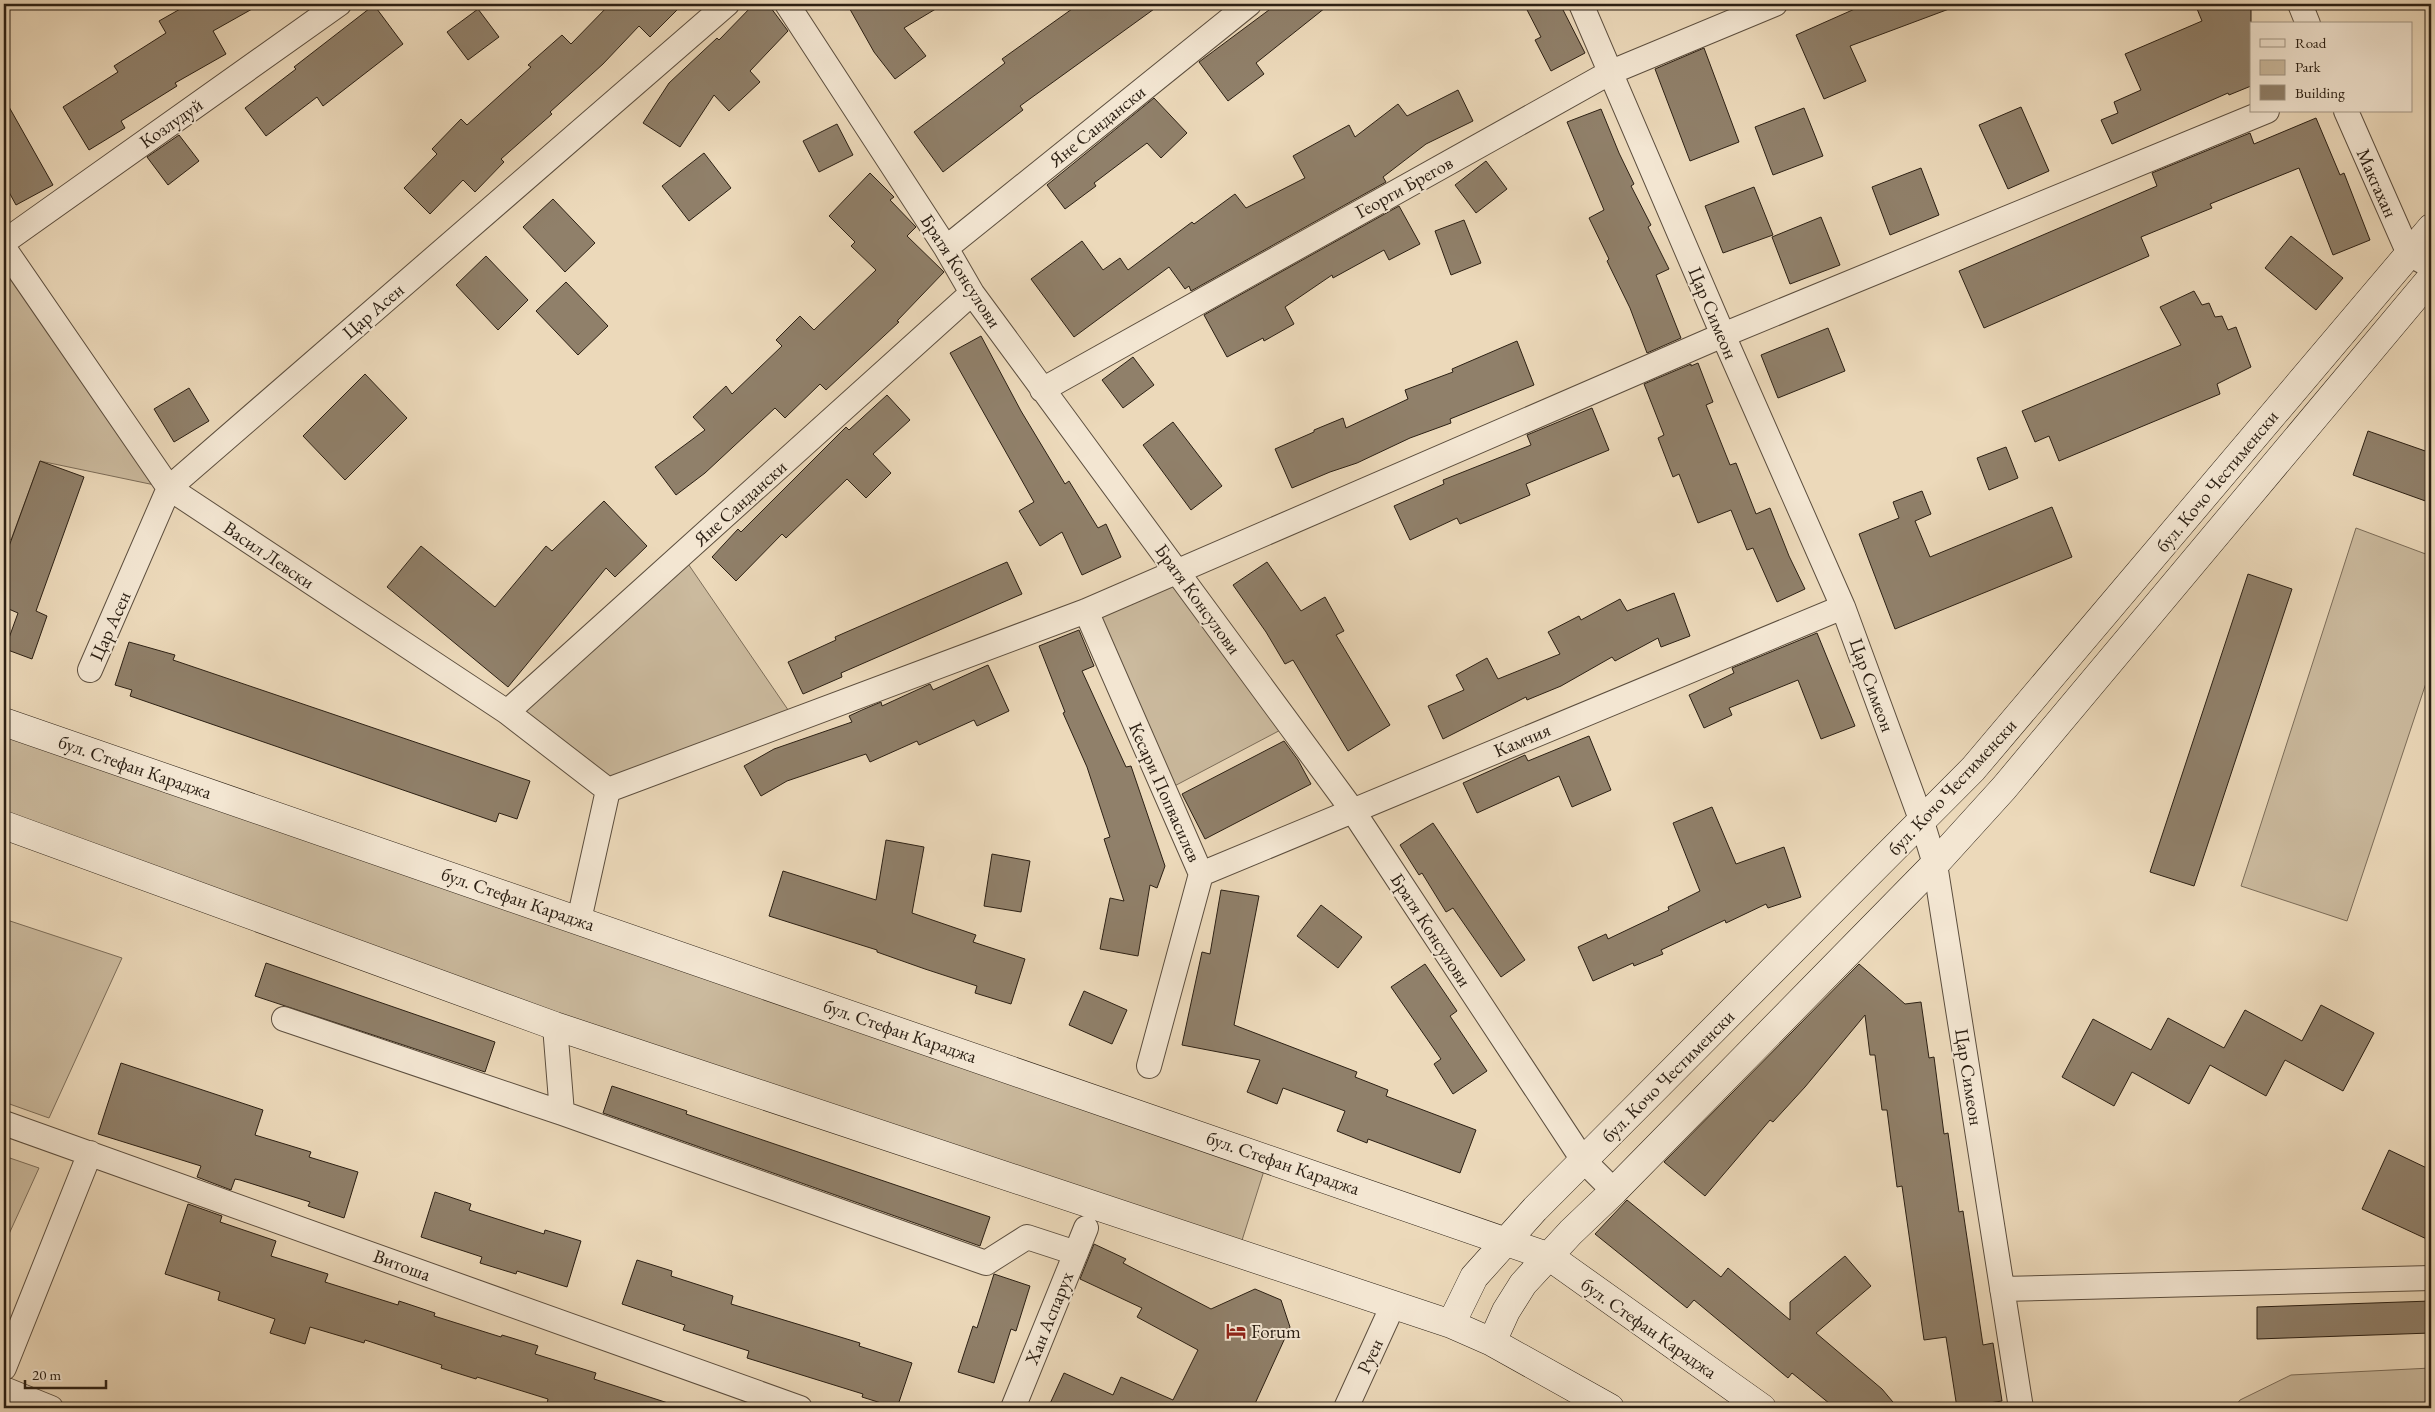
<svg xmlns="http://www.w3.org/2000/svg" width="2435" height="1412" font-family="'EB Garamond',serif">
  <rect width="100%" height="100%" fill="#ecd9ba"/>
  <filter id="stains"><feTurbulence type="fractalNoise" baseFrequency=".004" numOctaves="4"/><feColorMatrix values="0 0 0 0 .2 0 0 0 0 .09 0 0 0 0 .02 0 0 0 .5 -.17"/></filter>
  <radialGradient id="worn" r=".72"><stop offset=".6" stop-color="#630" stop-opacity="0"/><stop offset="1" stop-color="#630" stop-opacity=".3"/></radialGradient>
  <path fill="#cbba9e" stroke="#7c6d59" d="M 4,248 L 169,488 L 40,461 L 11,540 L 4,538 Z
    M 2356,528 L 2431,556 L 2431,668 L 2347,921 L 2241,886 Z
    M 682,555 L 795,720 L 608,790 L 507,712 Z
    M 1178,570 L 1290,725 L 1165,791 L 1086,611 Z
    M 4,722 L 1268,1158 L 1238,1253 L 4,825 Z
    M 4,919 L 122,958 L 49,1118 L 4,1102 Z
    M 4,1156 L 39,1168 L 4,1245 Z
    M 2431,1368 L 2431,1408 L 2234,1408 L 2240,1400 L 2291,1375 Z"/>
  <path fill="#90806a" stroke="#2c2014" d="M 189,4 L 261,4 L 213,31 L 226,54 L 175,83 L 177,86 L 121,121 L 125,128 L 89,150 L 63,107 L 118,72 L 114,66 L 166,33 L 159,21 Z
    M 610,4 L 683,4 L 650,37 L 639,26 L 603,64 L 550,112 L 552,114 L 501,159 L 504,162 L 475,192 L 463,180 L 430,214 L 404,188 L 437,154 L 432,149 L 461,119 L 467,125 L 531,67 L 528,65 L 562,35 L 571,44 Z
    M 754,4 L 768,4 L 788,31 L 750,71 L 760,82 L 729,111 L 714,95 L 680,147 L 643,123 L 669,83 L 717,38 L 719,40 Z
    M 847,4 L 944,4 L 904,28 L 926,56 L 895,79 L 874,52 Z
    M 1079,4 L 1161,4 L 1020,106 L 1023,110 L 943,172 L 914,132 L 1005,63 L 1002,59 Z
    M 1277,4 L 1330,4 L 1256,63 L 1264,74 L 1228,101 L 1199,62 Z
    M 1524,4 L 1560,4 L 1585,53 L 1551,71 L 1535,40 L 1541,37 Z
    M 1866,4 L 1957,4 L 1957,6 L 1850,46 L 1866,81 L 1824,99 L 1796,35 Z
    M 2195,4 L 2251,4 L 2251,86 L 2229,95 L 2228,93 L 2112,144 L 2101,120 L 2118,113 L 2114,102 L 2141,90 L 2125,54 L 2202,21 Z
    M 374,5 L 403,44 L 323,106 L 317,97 L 266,136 L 245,108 L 296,69 L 294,67 Z
    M 478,9 L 499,37 L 468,60 L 447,32 Z
    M 1704,48 L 1739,142 L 1690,161 L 1655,69 Z
    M 1458,90 L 1473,121 L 1426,144 L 1383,177 L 1386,182 L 1191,291 L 1189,286 L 1185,289 L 1169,267 L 1074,337 L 1031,279 L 1082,241 L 1103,270 L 1120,258 L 1128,270 L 1192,222 L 1194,224 L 1235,194 L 1246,208 L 1305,178 L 1293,156 L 1349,125 L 1355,137 L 1398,104 L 1407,116 Z
    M 4,98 L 53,185 L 16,205 L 4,183 Z
    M 1154,98 L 1187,133 L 1161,158 L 1147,143 L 1094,183 L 1096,186 L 1065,209 L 1047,185 Z
    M 2021,107 L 2049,171 L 2008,189 L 1979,125 Z
    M 1804,108 L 1823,156 L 1773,175 L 1755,127 Z
    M 1601,109 L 1619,153 L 1634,184 L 1631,186 L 1651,225 L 1648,227 L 1669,269 L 1656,275 L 1681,338 L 1647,353 L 1630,308 L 1607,261 L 1609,259 L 1589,218 L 1604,210 L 1567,122 Z
    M 2316,118 L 2340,175 L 2344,173 L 2370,240 L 2333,255 L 2299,168 L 2210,204 L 2212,208 L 2141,237 L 2149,256 L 1984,328 L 1959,271 L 2157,186 L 2152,173 L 2250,133 L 2254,144 Z
    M 837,124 L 853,155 L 819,172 L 803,141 Z
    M 179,135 L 199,161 L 168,185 L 147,157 Z
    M 704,153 L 731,188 L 689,221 L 662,186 Z
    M 1486,161 L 1507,189 L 1476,213 L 1455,185 Z
    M 1921,168 L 1939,215 L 1890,235 L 1872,187 Z
    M 870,173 L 894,197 L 890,200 L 916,227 L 907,236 L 944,272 L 897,321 L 899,322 L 826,390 L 820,384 L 785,418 L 775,408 L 705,473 L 676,495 L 655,467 L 705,430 L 693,417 L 726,386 L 732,394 L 782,346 L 776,340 L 800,316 L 814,330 L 876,270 L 851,246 L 855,242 L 829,216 Z
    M 1754,187 L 1773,235 L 1723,253 L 1705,206 Z
    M 553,199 L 595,243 L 565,272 L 523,227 Z
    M 1399,206 L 1420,244 L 1389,260 L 1384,250 L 1333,278 L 1332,275 L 1285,307 L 1294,324 L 1264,341 L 1263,338 L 1227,357 L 1204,315 Z
    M 1821,217 L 1840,265 L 1790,284 L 1772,237 Z
    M 1464,220 L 1481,263 L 1451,275 L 1435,231 Z
    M 2291,236 L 2343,278 L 2316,310 L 2265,268 Z
    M 486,256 L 528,300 L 498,330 L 456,285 Z
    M 566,282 L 608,326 L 578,355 L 536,311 Z
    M 2194,291 L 2202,305 L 2209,303 L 2215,317 L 2222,316 L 2228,330 L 2236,327 L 2251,367 L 2217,384 L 2220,394 L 2059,461 L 2049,436 L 2035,442 L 2022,411 L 2181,345 L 2160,307 Z
    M 1828,328 L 1845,371 L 1778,398 L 1761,355 Z
    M 981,336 L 1021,411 L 1065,484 L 1069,481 L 1098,528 L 1106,524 L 1121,557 L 1082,575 L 1062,532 L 1040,546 L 1019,511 L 1034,502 L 950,353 Z
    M 1517,341 L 1534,385 L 1450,419 L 1451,423 L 1410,438 L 1357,463 L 1330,472 L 1292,488 L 1275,449 L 1314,432 L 1314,430 L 1343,418 L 1346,428 L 1408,399 L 1405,390 L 1453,372 L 1452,369 Z
    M 1133,357 L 1154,385 L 1123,408 L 1102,380 Z
    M 1698,363 L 1713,402 L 1706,405 L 1730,465 L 1736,463 L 1756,514 L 1770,508 L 1789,556 L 1805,589 L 1777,602 L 1753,548 L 1747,550 L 1731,510 L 1698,523 L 1679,474 L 1673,477 L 1658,438 L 1664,435 L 1644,384 L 1691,364 L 1691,366 Z
    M 365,374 L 407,418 L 345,480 L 303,436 Z
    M 189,388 L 209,421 L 174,442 L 154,409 Z
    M 887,395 L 910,420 L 873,454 L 891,473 L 866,498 L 847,479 L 786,538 L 782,534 L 736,581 L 712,557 L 738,529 L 741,532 L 846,427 L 849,430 Z
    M 1592,408 L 1609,450 L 1526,484 L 1530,495 L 1460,524 L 1457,518 L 1410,540 L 1394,506 L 1444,484 L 1443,480 L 1531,445 L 1527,435 Z
    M 1173,422 L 1222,486 L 1191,510 L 1143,445 Z
    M 2368,431 L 2431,453 L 2431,503 L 2353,475 Z
    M 2006,447 L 2018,478 L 1989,490 L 1977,458 Z
    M 40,461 L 84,477 L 36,611 L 47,616 L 32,659 L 5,649 L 18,613 L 4,607 L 4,560 Z
    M 1922,491 L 1931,514 L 1915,521 L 1930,557 L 2052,507 L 2072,557 L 1895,629 L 1859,534 L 1899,518 L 1893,502 Z
    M 604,501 L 647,546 L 615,577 L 606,568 L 508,687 L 387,587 L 421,546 L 495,607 L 546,546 L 552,551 Z
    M 1007,562 L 1022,594 L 841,673 L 842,677 L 803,694 L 788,662 L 836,640 L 835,637 Z
    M 1267,562 L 1301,611 L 1325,597 L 1344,631 L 1336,635 L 1390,725 L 1348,751 L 1293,660 L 1285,664 L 1266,632 L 1233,585 Z
    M 2248,574 L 2292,589 L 2194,886 L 2150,872 Z
    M 1674,593 L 1690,636 L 1661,647 L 1658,638 L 1615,661 L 1612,657 L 1561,686 L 1527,700 L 1526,697 L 1443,739 L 1428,706 L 1464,690 L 1456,675 L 1487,658 L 1498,679 L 1560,654 L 1548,632 L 1579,616 L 1581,620 L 1620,599 L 1627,611 Z
    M 1079,630 L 1094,666 L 1082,671 L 1126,767 L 1131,766 L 1165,866 L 1157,888 L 1150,885 L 1138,956 L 1100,949 L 1110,898 L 1124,901 L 1104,839 L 1110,837 L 1087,767 L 1063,713 L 1065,712 L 1039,646 Z
    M 1817,633 L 1855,726 L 1821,739 L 1798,680 L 1729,708 L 1732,715 L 1704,728 L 1689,695 L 1734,673 L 1732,668 Z
    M 129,642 L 175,655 L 173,660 L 530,781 L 517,819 L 499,813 L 496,822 L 130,696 L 132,690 L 115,685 Z
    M 988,665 L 1009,711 L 977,726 L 974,720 L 919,745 L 917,741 L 870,762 L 866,754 L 787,781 L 761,796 L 744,766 L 774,749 L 852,722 L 849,716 L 862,710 L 881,702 L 882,706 L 930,684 L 933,690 Z
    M 1589,736 L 1611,790 L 1572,807 L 1559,776 L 1477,813 L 1463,783 L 1525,755 L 1528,761 Z
    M 1284,741 L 1298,760 L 1311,784 L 1205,839 L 1182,794 Z
    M 1712,807 L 1736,864 L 1784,847 L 1801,897 L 1768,908 L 1766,904 L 1726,923 L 1725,920 L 1661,950 L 1663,954 L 1634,966 L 1633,963 L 1593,981 L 1578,947 L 1606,934 L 1608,939 L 1669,910 L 1668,907 L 1700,891 L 1673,823 Z
    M 1433,823 L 1525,960 L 1501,977 L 1453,908 L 1446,912 L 1422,873 L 1419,875 L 1400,845 Z
    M 886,840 L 924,847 L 912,913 L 976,935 L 973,942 L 1025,959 L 1011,1004 L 975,993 L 977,986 L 925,969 L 877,952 L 877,950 L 769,916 L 783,871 L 876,900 Z
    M 992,854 L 1030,861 L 1021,912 L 984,906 Z
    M 1221,890 L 1259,896 L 1234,1025 L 1357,1072 L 1355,1077 L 1388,1090 L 1386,1096 L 1476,1130 L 1460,1173 L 1368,1139 L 1367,1143 L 1337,1131 L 1345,1111 L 1283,1088 L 1277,1104 L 1247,1092 L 1260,1060 L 1182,1045 L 1202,952 L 1210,954 Z
    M 1321,905 L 1362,937 L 1338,968 L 1297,936 Z
    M 266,963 L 495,1042 L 485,1072 L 255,996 Z
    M 1425,964 L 1457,1011 L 1450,1016 L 1487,1071 L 1453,1094 L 1434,1064 L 1441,1059 L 1391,987 Z
    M 1859,964 L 1905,1004 L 1921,1002 L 1929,1058 L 1934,1057 L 1944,1134 L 1948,1133 L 1959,1212 L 1963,1211 L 1983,1345 L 1993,1343 L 2002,1401 L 1957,1408 L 1946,1337 L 1924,1340 L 1902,1186 L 1897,1187 L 1887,1110 L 1882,1110 L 1875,1055 L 1870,1055 L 1865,1015 L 1805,1087 L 1773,1122 L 1770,1120 L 1705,1196 L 1664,1162 Z
    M 1084,991 L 1127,1010 L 1112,1044 L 1069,1025 Z
    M 2321,1005 L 2374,1033 L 2343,1091 L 2285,1060 L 2266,1096 L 2210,1065 L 2189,1104 L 2132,1072 L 2114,1106 L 2062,1077 L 2093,1019 L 2151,1050 L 2168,1018 L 2224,1048 L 2245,1010 L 2302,1041 Z
    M 121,1063 L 263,1110 L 255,1135 L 311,1152 L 309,1157 L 358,1172 L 344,1218 L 308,1206 L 310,1202 L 240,1180 L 235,1179 L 231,1190 L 197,1177 L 201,1166 L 98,1134 Z
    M 612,1086 L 687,1111 L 686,1114 L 990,1217 L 980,1246 L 603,1113 Z
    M 2389,1150 L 2431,1170 L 2431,1241 L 2362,1209 Z
    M 435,1192 L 471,1204 L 469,1210 L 544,1234 L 545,1230 L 581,1241 L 567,1287 L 517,1271 L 516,1274 L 480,1263 L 482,1257 L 421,1237 Z
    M 1627,1200 L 1721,1277 L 1728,1268 L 1790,1320 L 1790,1302 L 1845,1256 L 1871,1286 L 1816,1333 L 1882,1389 L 1898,1408 L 1835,1408 L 1792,1373 L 1788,1378 L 1694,1300 L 1687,1308 L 1595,1234 Z
    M 188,1204 L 222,1216 L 220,1222 L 276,1241 L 271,1256 L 328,1274 L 325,1282 L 398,1305 L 399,1301 L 435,1313 L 434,1316 L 501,1337 L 502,1335 L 538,1346 L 535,1354 L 596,1373 L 594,1379 L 671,1404 L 670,1408 L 546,1408 L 548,1399 L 477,1377 L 476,1379 L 441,1368 L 442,1365 L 365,1340 L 364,1343 L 310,1327 L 305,1344 L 270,1333 L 275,1319 L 218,1300 L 220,1292 L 165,1274 Z
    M 1094,1244 L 1126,1259 L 1123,1263 L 1211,1309 L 1255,1289 L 1281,1300 L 1290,1327 L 1253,1408 L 1048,1408 L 1064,1373 L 1113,1395 L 1121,1377 L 1173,1400 L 1198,1350 L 1137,1317 L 1142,1308 L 1080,1279 Z
    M 637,1260 L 672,1271 L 671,1276 L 733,1296 L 731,1304 L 860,1343 L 859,1346 L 912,1363 L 897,1408 L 862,1397 L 863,1394 L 747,1358 L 749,1351 L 683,1330 L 685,1325 L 622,1304 Z
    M 994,1274 L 1030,1286 L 1016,1331 L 1011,1329 L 994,1383 L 958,1372 L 973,1326 L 977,1328 Z
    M 2431,1301 L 2431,1333 L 2257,1339 L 2257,1307 Z"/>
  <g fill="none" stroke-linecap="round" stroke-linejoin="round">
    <defs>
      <path id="street" d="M 787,4 L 946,248 L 972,293 L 1353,811 L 1583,1160 L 1614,1191
        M 1581,4 L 1723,335 L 1843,607 L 1922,822 L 1935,864 L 2021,1408
        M 2300,4 L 2308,24
        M 2346,111 L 2409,254 L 2431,266
        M 4,242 L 339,4
        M 4,248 L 169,488 L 507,712 L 608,790
        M 946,248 L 1249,4
        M 1042,390 L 1609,73 L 1775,4
        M 1086,611 L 1201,874 L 1149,1066
        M 90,670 L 169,488 L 727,4
        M 507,712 L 972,293
        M 1201,874 L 1843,607
        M 579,920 L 608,790 L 1086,611 L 1723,335 L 2267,111
        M 284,1019 L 562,1113 L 986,1263 L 1027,1237 L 1076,1253
        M 555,1026 L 562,1113
        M 4,1123 L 800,1408
        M 2002,1289 L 2431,1278
        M 4,1368 L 90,1153
        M 4,1389 L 51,1408
        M 1013,1408 L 1086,1228
        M 1346,1408 L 1393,1305"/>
      <path id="secondary" d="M 4,722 L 1550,1257 L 1762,1408
        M 4,825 L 555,1026 L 1451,1324 L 1492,1342 L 1610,1408
        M 1451,1324 L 1474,1277 L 1535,1209 L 1973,769 L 2431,228
        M 1492,1342 L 1506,1311 L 1523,1284 L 1571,1232 L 1614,1191 L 1935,864 L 2004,788 L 2431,278"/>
    </defs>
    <use href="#street" stroke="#5c4e3e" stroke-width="26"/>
    <use href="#secondary" stroke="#2c2014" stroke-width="29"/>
    <use href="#street" stroke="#f3e6d2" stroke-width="24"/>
    <use href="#secondary" stroke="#f3e6d2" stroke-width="28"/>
  </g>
  <defs>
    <symbol id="hotel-bare" viewBox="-9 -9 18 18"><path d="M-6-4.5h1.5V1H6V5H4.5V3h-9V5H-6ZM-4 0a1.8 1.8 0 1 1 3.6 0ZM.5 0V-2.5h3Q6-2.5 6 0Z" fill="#8f2418" stroke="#f3e6d2" stroke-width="2.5" paint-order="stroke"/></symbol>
  </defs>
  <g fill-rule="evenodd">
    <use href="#hotel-bare" x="1222" y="1317" width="28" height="28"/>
  </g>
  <g text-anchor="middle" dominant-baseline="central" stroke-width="4" stroke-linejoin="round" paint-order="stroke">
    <g font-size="19" fill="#2c2014" stroke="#f3e6d2">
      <text transform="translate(171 123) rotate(-35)">Козлудуй</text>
      <text transform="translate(1097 126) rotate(-39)">Яне Сандански</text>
      <text transform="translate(2377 183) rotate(66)">Макгахан</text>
      <text transform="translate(1404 187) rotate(-29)">Георги Брегов</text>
      <text transform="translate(961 271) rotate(57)">Братя Консулови</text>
      <text transform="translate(373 311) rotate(-41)">Цар Асен</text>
      <text transform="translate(1713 313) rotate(67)">Цар Симеон</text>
      <text transform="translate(2217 481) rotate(-50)">бул. Кочо Честименски</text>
      <text transform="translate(740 503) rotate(-42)">Яне Сандански</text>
      <text transform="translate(269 555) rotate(34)">Васил Левски</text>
      <text transform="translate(1198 599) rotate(54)">Братя Консулови</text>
      <text transform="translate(110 626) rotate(-66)">Цар Асен</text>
      <text transform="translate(1872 685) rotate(70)">Цар Симеон</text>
      <text transform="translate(1522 740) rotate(-23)">Камчия</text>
      <text transform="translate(135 767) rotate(19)">бул. Стефан Караджа</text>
      <text transform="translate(1952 787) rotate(-47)">бул. Кочо Честименски</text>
      <text transform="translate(1165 792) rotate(66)">Кесари Попвасилев</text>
      <text transform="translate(518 899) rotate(19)">бул. Стефан Караджа</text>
      <text transform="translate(1431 930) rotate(57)">Братя Консулови</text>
      <text transform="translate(900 1031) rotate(19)">бул. Стефан Караджа</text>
      <text transform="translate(1668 1076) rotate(-45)">бул. Кочо Честименски</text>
      <text transform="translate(1969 1077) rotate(81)">Цар Симеон</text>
      <text transform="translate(1283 1163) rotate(19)">бул. Стефан Караджа</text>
      <text transform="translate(402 1265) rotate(20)">Витоша</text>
      <text transform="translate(1049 1318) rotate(-68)">Хан Аспарух</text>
      <text transform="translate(1649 1328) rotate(35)">бул. Стефан Караджа</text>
      <text transform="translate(1370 1356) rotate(-65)">Руен</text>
    </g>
    <g font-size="19" fill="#2c2014" stroke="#f3e6d2" text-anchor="start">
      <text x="1251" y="1331">Forum</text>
    </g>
  </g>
  <rect width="2435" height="1412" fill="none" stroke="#ecd9ba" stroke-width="20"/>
  <rect x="5" y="5" width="2425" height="1402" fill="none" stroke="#2c2014" stroke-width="2.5"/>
  <rect x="10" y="10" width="2415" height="1392" fill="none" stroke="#2c2014"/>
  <rect x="2250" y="22" width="162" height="90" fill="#f3e6d2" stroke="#a39786"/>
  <rect x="2260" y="39" width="25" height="8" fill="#f3e6d2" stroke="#a39786"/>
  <text x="2295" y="48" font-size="15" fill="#2c2014">Road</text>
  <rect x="2260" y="60" width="25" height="15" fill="#cbba9e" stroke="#a39786"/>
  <text x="2295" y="72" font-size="15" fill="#2c2014">Park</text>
  <rect x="2260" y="85" width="25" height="15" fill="#90806a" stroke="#a39786"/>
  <text x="2295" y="98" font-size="15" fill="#2c2014">Building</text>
  <path d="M25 1380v8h81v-8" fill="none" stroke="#2c2014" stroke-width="2.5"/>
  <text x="32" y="1380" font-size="15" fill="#2c2014" stroke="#f3e6d2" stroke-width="4" paint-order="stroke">20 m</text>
  <rect width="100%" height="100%" filter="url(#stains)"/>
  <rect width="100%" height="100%" fill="url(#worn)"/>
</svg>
